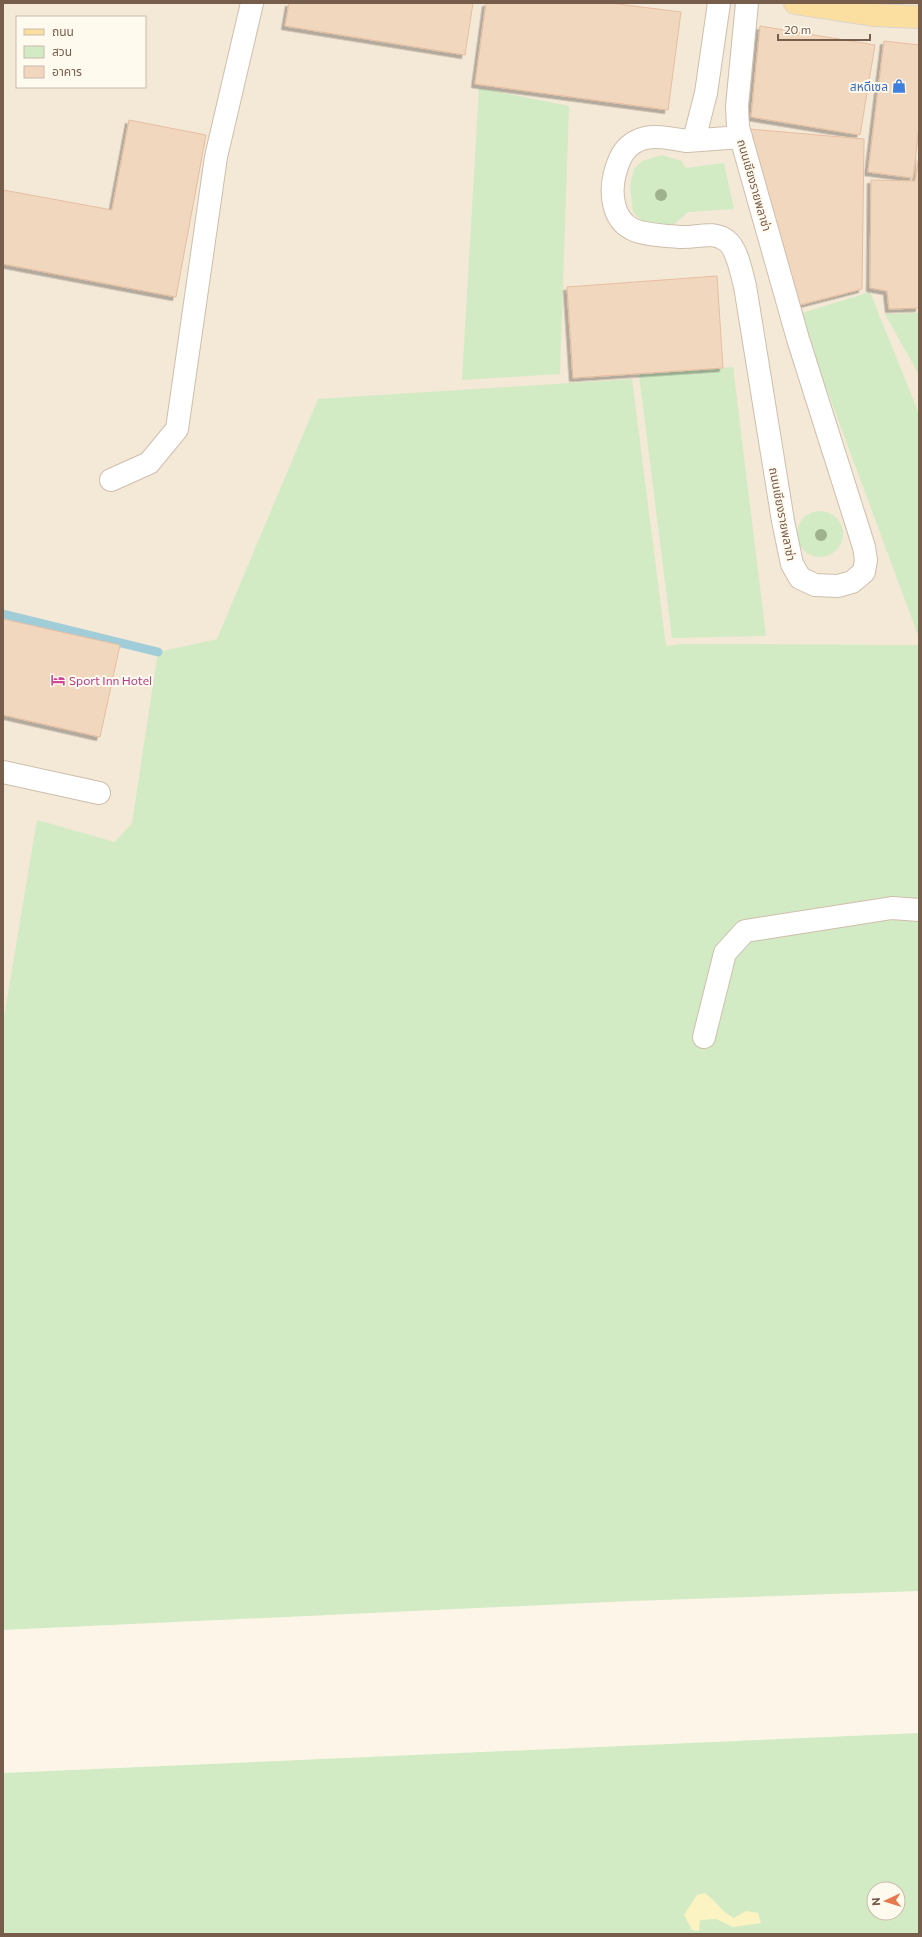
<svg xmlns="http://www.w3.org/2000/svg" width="922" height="1937" font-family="Commissioner,'Noto Sans Thai',sans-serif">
  <defs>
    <filter id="shadow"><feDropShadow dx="-3.5" dy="3.5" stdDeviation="0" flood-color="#0004"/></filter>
  </defs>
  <rect width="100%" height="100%" fill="#fdf6e8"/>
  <path fill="#f4e8d6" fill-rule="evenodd" d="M 3,3 L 919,3 L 919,1367 L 3,1408 ZM 17,17 L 145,17 L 145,87 L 17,87 Z"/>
  <path fill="#d2ebc5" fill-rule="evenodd" d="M 479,88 L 569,106 L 560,374 L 462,380 Z
    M 662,155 L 681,161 L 686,168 L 724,163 L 734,209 L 688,212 L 673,225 L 646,225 L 633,212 L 630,186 L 634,169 L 642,161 Z
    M 870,292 L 919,414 L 919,638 L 799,314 Z
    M 919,313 L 919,373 L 918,373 L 885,314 Z
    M 733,367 L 766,636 L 672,638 L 639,375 Z
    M 632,379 L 666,646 L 683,644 L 919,645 L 919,1591 L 632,1601 L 3,1630 L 3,1024 L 37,820 L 115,842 L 132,823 L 158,652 L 217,639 L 318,399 Z
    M797 534a23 23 0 1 1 46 0a23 23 0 1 1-46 0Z
    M 919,1733 L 919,1934 L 3,1934 L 3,1773 ZM 874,1889 L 898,1889 L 898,1913 L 874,1913 Z"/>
  <path fill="#fcf3c2" d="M 705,1893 C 716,1901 723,1913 734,1918 L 746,1911 L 758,1913 L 761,1923 L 733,1927 L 716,1919 L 700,1920 L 699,1931 L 692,1930 L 684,1915 L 697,1895 Z"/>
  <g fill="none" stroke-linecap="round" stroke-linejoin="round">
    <path stroke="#a1cdd9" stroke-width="9" d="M 3,614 L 158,652"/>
  </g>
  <path fill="#f2d7bf" stroke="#e5be9f" filter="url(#shadow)" d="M 289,3 L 473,3 L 465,55 L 285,26 Z
    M 486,3 L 610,3 L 681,12 L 668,110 L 475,84 Z
    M 760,26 L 875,45 L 860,135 L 751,117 Z
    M 884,41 L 919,45 L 919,127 L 913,178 L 868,172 Z
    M 129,120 L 206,135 L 176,297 L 3,264 L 3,190 L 112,210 Z
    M 749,129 L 864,139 L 862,289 L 796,306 Z
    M 919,156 L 919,308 L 889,309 L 887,291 L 870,288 L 871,180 L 915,181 Z
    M 717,276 L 723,368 L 573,378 L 567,287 Z
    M 3,619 L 120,645 L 100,737 L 3,715 Z"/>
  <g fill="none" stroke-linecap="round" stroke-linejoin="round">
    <defs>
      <path id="minor" d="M 719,3 L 706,93 L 695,136 L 687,141 C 671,139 652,133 637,141 C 624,147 619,159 615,173 C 610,192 612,219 632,229 C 643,235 668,236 680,237 C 697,238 713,230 727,241 C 737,248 742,275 745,286 L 783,521 L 792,564 L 800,578 L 815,585 L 838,586 L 852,582 L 864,572 L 866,560 L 864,547 L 798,339 L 738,127 L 737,106 L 747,3
        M 687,141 L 741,137
        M 111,480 L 149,463 L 177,429 L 216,157 L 252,3
        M 3,772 L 99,793
        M 704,1037 L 725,953 L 745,931 L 892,908 L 919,910"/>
      <path id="major" d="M 795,3 L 873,15 L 919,17"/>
    </defs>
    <use href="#minor" stroke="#cfbead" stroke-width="24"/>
    <use href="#major" stroke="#dcd5d0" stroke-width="24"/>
    <use href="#minor" stroke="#fff" stroke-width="22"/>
    <use href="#major" stroke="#fbdfa0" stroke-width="22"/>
  </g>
  <g fill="#9eb38d">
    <circle cx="661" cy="195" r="6"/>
    <circle cx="821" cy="535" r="6"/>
  </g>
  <defs>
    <symbol id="shop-bare" viewBox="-9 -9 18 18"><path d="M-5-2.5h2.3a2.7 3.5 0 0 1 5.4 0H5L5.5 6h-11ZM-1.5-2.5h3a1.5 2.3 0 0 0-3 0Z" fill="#3f7fe0" stroke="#fff9ee" stroke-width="2.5" paint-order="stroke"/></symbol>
    <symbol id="hotel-bare" viewBox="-9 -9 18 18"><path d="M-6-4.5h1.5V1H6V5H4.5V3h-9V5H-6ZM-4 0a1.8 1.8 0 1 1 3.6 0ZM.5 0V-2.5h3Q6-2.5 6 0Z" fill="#d1479c" stroke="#fff9ee" stroke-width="2.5" paint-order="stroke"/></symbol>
  </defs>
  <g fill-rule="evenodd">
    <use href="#shop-bare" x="889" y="76" width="20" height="20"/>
    <use href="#hotel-bare" x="48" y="670" width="20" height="20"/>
  </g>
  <g text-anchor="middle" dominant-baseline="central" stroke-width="4" stroke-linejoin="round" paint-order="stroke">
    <g font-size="12" fill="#366cbe" stroke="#fff9ee" text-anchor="end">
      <text x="888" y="86">สหดีเซล</text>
    </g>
    <g font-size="12" fill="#775d4b" stroke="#fff9ee">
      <text transform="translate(755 185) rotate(74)">ถนนเชียงรายพลาซ่า</text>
      <text transform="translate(783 514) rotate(79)">ถนนเชียงรายพลาซ่า</text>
    </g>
    <g font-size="12" fill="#b23c85" stroke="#fff9ee" text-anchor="start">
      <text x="69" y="680">Sport Inn Hotel</text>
    </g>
  </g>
  <rect width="922" height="1937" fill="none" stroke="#775d4b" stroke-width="8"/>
  <rect x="16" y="16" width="130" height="72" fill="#fff9ee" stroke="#c9bbad"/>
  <rect x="24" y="29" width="20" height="6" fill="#fbdfa0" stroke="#c9bbad"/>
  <text x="52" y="36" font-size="12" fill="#775d4b">ถนน</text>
  <rect x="24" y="46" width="20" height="12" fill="#d2ebc5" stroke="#c9bbad"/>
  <text x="52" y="56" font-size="12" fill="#775d4b">สวน</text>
  <rect x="24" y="66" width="20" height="12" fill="#f2d7bf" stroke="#c9bbad"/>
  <text x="52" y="76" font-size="12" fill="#775d4b">อาคาร</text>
  <g transform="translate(886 1901) rotate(266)"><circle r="19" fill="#fff9ee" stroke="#c9bbad"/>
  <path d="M0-3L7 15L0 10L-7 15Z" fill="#e7784c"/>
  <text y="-6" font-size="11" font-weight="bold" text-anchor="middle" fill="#775d4b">N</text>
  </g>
  <path d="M778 34v6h92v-6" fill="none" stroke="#775d4b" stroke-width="2"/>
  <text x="784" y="34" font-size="12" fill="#775d4b" stroke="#fff9ee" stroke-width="3" paint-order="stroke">20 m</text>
</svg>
